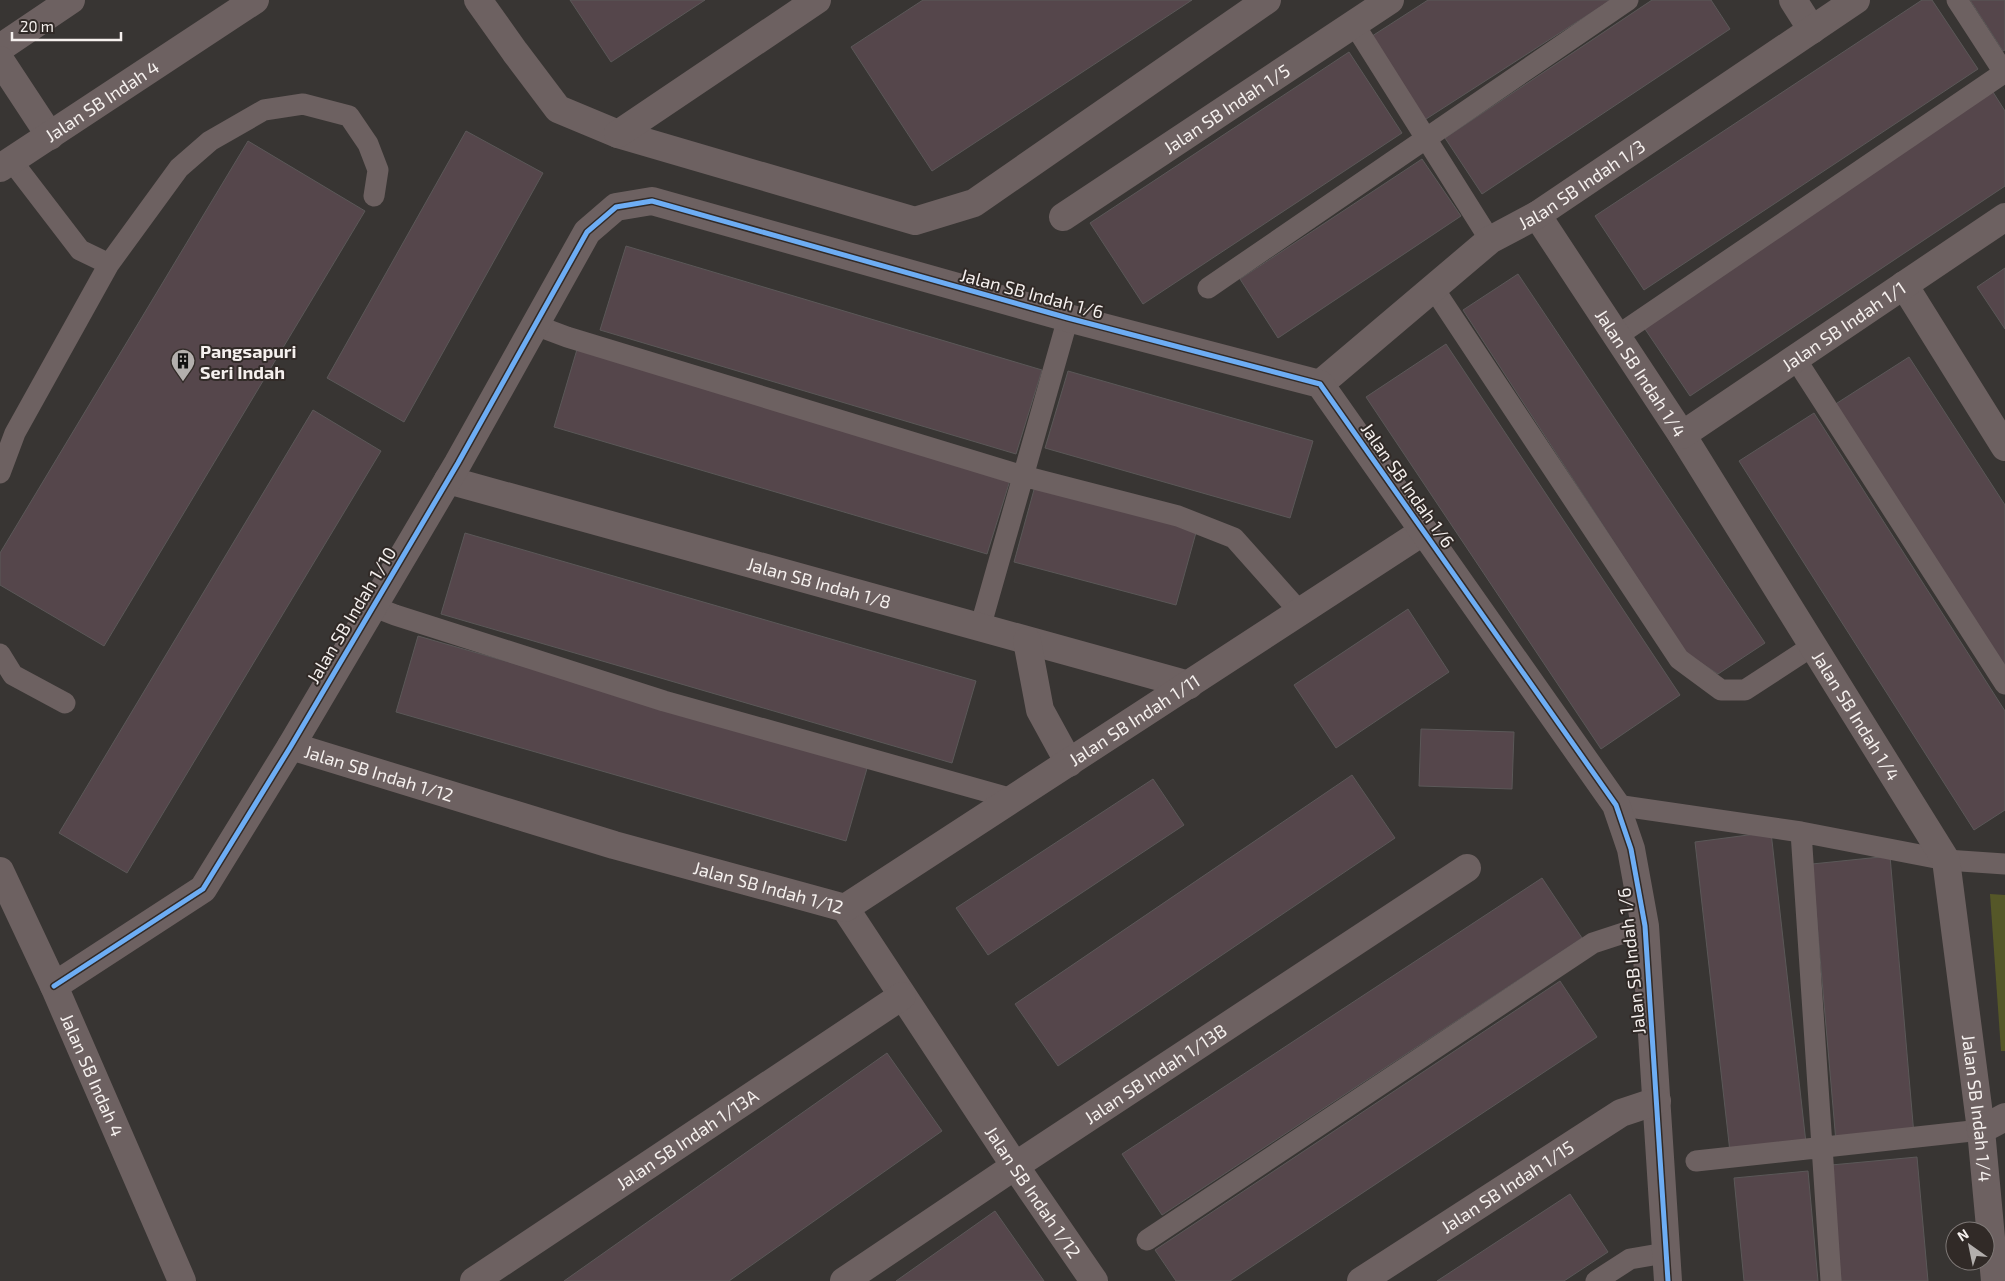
<svg xmlns="http://www.w3.org/2000/svg" width="2005" height="1281" font-family="'Exo 2',sans-serif">
  <rect width="100%" height="100%" fill="#383533"/>
  <path fill="#555728" d="M 1990,894 L 2005,895 L 2005,1051 L 2001,1051 Z"/>
  <path fill="#55464b" stroke="#5b5858" d="M 570,0 L 705,0 L 611,62 Z
    M 923,0 L 1192,0 L 932,171 L 851,47 Z
    M 1428,0 L 1611,0 L 1423,121 L 1369,38 Z
    M 1652,0 L 1711,0 L 1730,29 L 1482,194 L 1445,138 Z
    M 1922,0 L 1932,0 L 1978,69 L 1644,290 L 1595,216 Z
    M 1970,0 L 2005,0 L 2005,50 L 2003,51 Z
    M 1349,52 L 1402,133 L 1143,304 L 1090,223 Z
    M 1993,92 L 2005,111 L 2005,186 L 1690,396 L 1643,326 Z
    M 466,131 L 543,173 L 404,422 L 327,378 Z
    M 248,141 L 365,211 L 104,646 L 0,585 L 0,553 Z
    M 1422,159 L 1461,216 L 1278,338 L 1240,279 Z
    M 626,246 L 1042,370 L 1016,454 L 600,330 Z
    M 2005,268 L 2005,329 L 1977,287 Z
    M 1518,274 L 1765,643 L 1718,674 L 1686,653 L 1463,310 Z
    M 1446,344 L 1680,695 L 1601,749 L 1366,397 Z
    M 578,346 L 1012,474 L 987,554 L 554,427 Z
    M 1909,357 L 2005,505 L 2005,670 L 1834,405 Z
    M 1068,371 L 1313,441 L 1290,518 L 1045,448 Z
    M 313,410 L 381,451 L 127,873 L 59,833 Z
    M 1814,413 L 2005,711 L 2005,810 L 1974,830 L 1739,461 Z
    M 1035,486 L 1197,529 L 1176,605 L 1014,562 Z
    M 465,533 L 976,681 L 952,763 L 441,614 Z
    M 1408,609 L 1449,672 L 1336,748 L 1294,685 Z
    M 418,636 L 868,765 L 846,841 L 396,712 Z
    M 1421,729 L 1514,732 L 1512,789 L 1419,786 Z
    M 1352,775 L 1395,838 L 1058,1066 L 1015,1004 Z
    M 1153,779 L 1184,825 L 988,955 L 956,908 Z
    M 1771,832 L 1806,1143 L 1730,1152 L 1695,842 Z
    M 1890,856 L 1914,1135 L 1836,1142 L 1812,864 Z
    M 1542,878 L 1582,938 L 1162,1215 L 1122,1154 Z
    M 1560,981 L 1597,1037 L 1230,1281 L 1176,1281 L 1155,1250 Z
    M 887,1053 L 942,1131 L 729,1281 L 564,1281 Z
    M 1917,1157 L 1928,1281 L 1841,1281 L 1831,1165 Z
    M 1808,1171 L 1818,1281 L 1744,1281 L 1734,1178 Z
    M 1570,1194 L 1608,1252 L 1564,1281 L 1437,1281 Z
    M 995,1211 L 1044,1281 L 896,1281 Z"/>
  <g fill="none" stroke-linecap="round" stroke-linejoin="round">
    <path stroke="#6d6161" stroke-width="21" d="M 1957,0 L 2005,74
      M 1354,24 L 1490,240
      M 11,160 L 80,250 L 109,264 L 179,168 L 210,141 L 264,110 L 303,104 L 349,116 L 368,144 L 378,170 L 374,196
      M 1208,288 L 1628,0
      M 1434,289 L 1679,659 L 1721,690 L 1745,690 L 1814,645
      M 535,325 L 567,337 L 1023,476 L 1178,516 L 1234,538 L 1300,612
      M 1617,336 L 2005,72
      M 1795,358 L 2005,684
      M 0,473 L 15,433 L 109,264
      M 372,606 L 395,615 L 664,701 L 1013,799
      M 980,628 L 1068,318
      M 0,654 L 13,675 L 65,703
      M 1616,805 L 1801,832 L 1946,860 L 2005,864
      M 1801,832 L 1831,1281
      M 1696,1161 L 1981,1130
      M 1147,1240 L 1593,943 L 1645,926
      M 1596,1281 L 1630,1259 L 1665,1253"/>
    <g stroke="#6d6161" stroke-width="28">
      <path d="M 478,0 L 515,52 L 558,109 L 618,134 L 915,221 L 974,203 L 1267,0"/>
      <path d="M 1793,0 L 1812,30"/>
      <path d="M 0,48 L 71,0"/>
      <path d="M 0,60 L 50,136"/>
      <path d="M 618,134 L 817,0"/>
      <path id="s1" d="M 1537,215 L 1682,435 L 1946,860 L 1981,1130 L 1995,1281"/>
      <path id="s2" d="M 1063,217 L 1390,0"/>
      <path d="M 1904,285 L 2005,447"/>
      <path id="s3" d="M 1320,384 L 1490,240 L 1537,215 L 1856,0"/>
      <path id="s4" d="M 1682,435 L 2005,217"/>
      <path id="s5" d="M 448,480 L 1189,685"/>
      <path d="M 1027,641 L 1040,710 L 1069,763"/>
      <path id="s6" d="M 291,746 L 614,845 L 845,908 L 1015,1166 L 1094,1281"/>
      <path id="s7" d="M 845,908 L 1424,531"/>
      <path d="M 54,986 L 203,889 L 291,746 L 458,463 L 587,232 L 616,207 L 652,201 L 1068,318 L 1320,384 L 1616,805 L 1631,849 L 1645,926 L 1668,1281"/>
      <path d="M 1981,1130 L 2005,1117"/>
      <path id="s8" d="M 474,1281 L 902,996"/>
      <path id="s9" d="M 844,1281 L 1015,1166 L 1467,868"/>
      <path id="s10" d="M 1361,1281 L 1621,1113 L 1657,1101"/>
    </g>
    <g stroke="#6d6161" stroke-width="28">
      <path id="s11" d="M 0,168 L 255,0"/>
      <path id="s12" d="M 0,871 L 54,986 L 182,1281"/>
    </g>
    <defs>
      <path id="cycleway" d="M 54,986 L 203,889 L 291,746 L 458,463 L 587,232 L 616,207 L 652,201 L 1068,318 L 1320,384 L 1616,805 L 1631,849 L 1645,926 L 1668,1281"/>
    </defs>
    <use href="#cycleway" stroke="#312a27" stroke-width="8"/>
    <use href="#cycleway" stroke="#6dadf4" stroke-width="5"/>
  </g>
  <defs>
    <symbol id="building-pin" viewBox="-11 -11 22 30"><path d="M0 17L-7.5 6A9.5 9.5 0 1 1 7.5 6Z" fill="#b3afad" stroke="#312a27"/><path d="M-4-6H4V6H1V3H-1V6H-4ZM-2.5-4.3h1.7v1.8h-1.7ZM.8-4.3h1.7v1.8H.8ZM-2.5-1h1.7V.8h-1.7ZM.8-1h1.7V.8H.8Z" fill="#111"/></symbol>
  </defs>
  <g fill-rule="evenodd">
    <use href="#building-pin" x="169" y="347" width="28" height="38"/>
  </g>
  <g text-anchor="middle" dominant-baseline="central" stroke-width="4" stroke-linejoin="round" paint-order="stroke">
    <g font-size="18" fill="#f5f0ee" stroke="#312a27">
      <text stroke="none"><textPath href="#s11" startOffset="122">Jalan SB Indah 4</textPath></text>
      <text stroke="none"><textPath href="#s2" startOffset="196">Jalan SB Indah 1/5</textPath></text>
      <text stroke="none"><textPath href="#s3" startOffset="330">Jalan SB Indah 1/3</textPath></text>
      <text transform="translate(1032 293) rotate(15)">Jalan SB Indah 1/6</text>
      <text stroke="none"><textPath href="#s4" startOffset="195">Jalan SB Indah 1/1</textPath></text>
      <text stroke="none"><textPath href="#s1" startOffset="189">Jalan SB Indah 1/4</textPath></text>
      <text transform="translate(1408 485) rotate(55)">Jalan SB Indah 1/6</text>
      <text stroke="none"><textPath href="#s5" startOffset="385">Jalan SB Indah 1/8</textPath></text>
      <text transform="translate(351 615) rotate(-59)">Jalan SB Indah 1/10</text>
      <text stroke="none"><textPath href="#s1" startOffset="594">Jalan SB Indah 1/4</textPath></text>
      <text stroke="none"><textPath href="#s7" startOffset="345">Jalan SB Indah 1/11</textPath></text>
      <text stroke="none"><textPath href="#s6" startOffset="92">Jalan SB Indah 1/12</textPath></text>
      <text stroke="none"><textPath href="#s6" startOffset="498">Jalan SB Indah 1/12</textPath></text>
      <text transform="translate(1631 961) rotate(-96)">Jalan SB Indah 1/6</text>
      <text stroke="none"><textPath href="#s9" startOffset="374">Jalan SB Indah 1/13B</textPath></text>
      <text stroke="none"><textPath href="#s12" startOffset="224">Jalan SB Indah 4</textPath></text>
      <text stroke="none"><textPath href="#s1" startOffset="1014">Jalan SB Indah 1/4</textPath></text>
      <text stroke="none"><textPath href="#s8" startOffset="256">Jalan SB Indah 1/13A</textPath></text>
      <text stroke="none"><textPath href="#s10" startOffset="174">Jalan SB Indah 1/15</textPath></text>
      <text stroke="none"><textPath href="#s6" startOffset="918">Jalan SB Indah 1/12</textPath></text>
    </g>
    <g font-size="18" font-weight="bold" fill="#f5f0ee" stroke="#312a27" text-anchor="start">
      <text x="200" y="351">Pangsapuri<tspan x="200" dy="21">Seri Indah</tspan></text>
    </g>
  </g>
  <g transform="translate(1970 1246) rotate(327)"><circle r="24" fill="#312a27" stroke="#7f7977"/>
  <path d="M0-4L9 19L0 12L-9 19Z" fill="#b3afad"/>
  <text y="-8" font-size="14" font-weight="bold" text-anchor="middle" fill="#f5f0ee">N</text>
  </g>
  <path d="M12 32v8h109v-8" fill="none" stroke="#f5f0ee" stroke-width="2.5"/>
  <text x="20" y="32" font-size="15" fill="#f5f0ee" stroke="#312a27" stroke-width="4" paint-order="stroke">20 m</text>
</svg>
